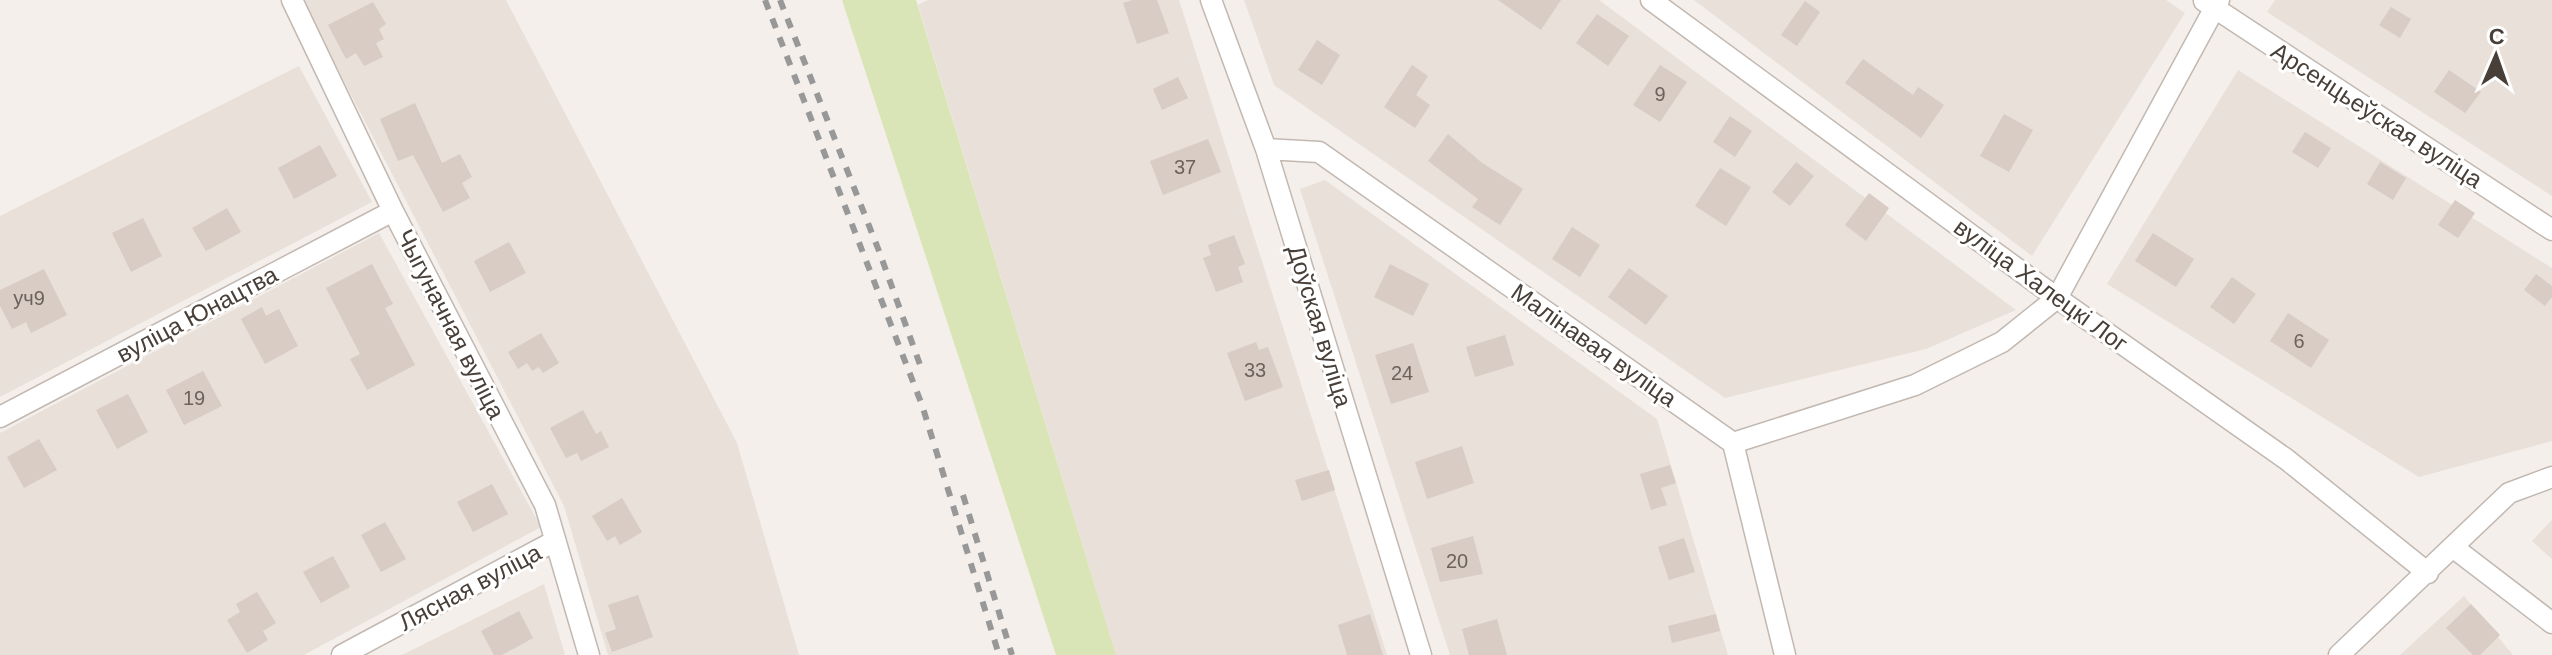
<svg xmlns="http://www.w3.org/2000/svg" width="2552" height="655" font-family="Helvetica,sans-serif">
  <rect width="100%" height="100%" fill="#f4efeb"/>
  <path fill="#e8e0d9" d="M 302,0 L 506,0 L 737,443 L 799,655 L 608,655 L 564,506 Z
    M 928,0 L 1179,0 L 1387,655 L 1116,655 L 918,5 Z
    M 1244,0 L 1599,0 L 2016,310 L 1926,349 L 1725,398 L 1274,85 Z
    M 1694,0 L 2166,0 L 2185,13 L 2032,256 Z
    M 2275,0 L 2552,0 L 2552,196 L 2267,12 Z
    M 299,66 L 372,202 L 0,397 L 0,216 Z
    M 2238,70 L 2552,268 L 2552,441 L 2419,477 L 2107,284 Z
    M 1325,180 L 1657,419 L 1728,655 L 1450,655 L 1300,189 Z
    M 379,233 L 541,527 L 304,655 L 0,655 L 0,433 Z
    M 2552,520 L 2552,559 L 2532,541 Z
    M 544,584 L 565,655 L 402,655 Z
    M 2464,596 L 2513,655 L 2400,655 Z"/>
  <path fill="#dae5b7" d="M 842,0 L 916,0 L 1116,655 L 1056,655 Z"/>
  <path fill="#d8ccc4" d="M 1133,0 L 1157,0 L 1169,33 L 1137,44 L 1123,3 Z
    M 1498,0 L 1561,0 L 1541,30 Z
    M 1805,1 L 1820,12 L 1797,46 L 1781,35 Z
    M 373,2 L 386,24 L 379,29 L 384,39 L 376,43 L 383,57 L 364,66 L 356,53 L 346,59 L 328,25 Z
    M 2391,7 L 2411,19 L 2400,38 L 2379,25 Z
    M 1597,14 L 1629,36 L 1608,66 L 1576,43 Z
    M 1317,40 L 1340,55 L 1322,85 L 1298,70 Z
    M 1863,59 L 1913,95 L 1918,87 L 1944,105 L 1921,138 L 1845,83 Z
    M 1412,65 L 1428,76 L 1416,95 L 1430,105 L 1415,128 L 1384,107 Z
    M 1660,65 L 1687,82 L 1660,122 L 1633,105 Z
    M 2449,70 L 2481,92 L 2465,113 L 2434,92 Z
    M 1178,77 L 1188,98 L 1162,110 L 1153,89 Z
    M 415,103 L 442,163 L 460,154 L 472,177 L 462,183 L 470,198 L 443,212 L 413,155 L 398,161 L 380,119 Z
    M 2004,114 L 2033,130 L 2009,172 L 1980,156 Z
    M 1730,116 L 1752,131 L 1735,157 L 1713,142 Z
    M 2305,132 L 2331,148 L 2318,168 L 2292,152 Z
    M 1448,134 L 1481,162 L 1523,189 L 1500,225 L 1472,207 L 1478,199 L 1428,161 Z
    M 1208,139 L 1221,172 L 1163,195 L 1150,161 Z
    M 320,145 L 337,176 L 294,199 L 278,168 Z
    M 1796,162 L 1814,176 L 1790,206 L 1772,192 Z
    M 2380,162 L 2406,178 L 2393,200 L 2367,184 Z
    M 1720,168 L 1751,187 L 1726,226 L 1695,206 Z
    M 1869,193 L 1889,208 L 1866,241 L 1845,225 Z
    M 2455,200 L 2475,213 L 2458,238 L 2438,225 Z
    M 227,208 L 241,232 L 206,251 L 192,228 Z
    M 143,218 L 162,256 L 131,272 L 112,233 Z
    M 1572,227 L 1600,245 L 1580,277 L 1552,259 Z
    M 2153,233 L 2194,259 L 2176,287 L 2135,261 Z
    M 1234,235 L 1245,264 L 1238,267 L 1243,282 L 1216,292 L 1203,258 L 1211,255 L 1208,245 Z
    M 509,242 L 526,273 L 490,292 L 474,261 Z
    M 372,264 L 393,304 L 385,308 L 415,365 L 367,390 L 350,359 L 360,354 L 326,288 Z
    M 1390,264 L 1429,284 L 1413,316 L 1374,297 Z
    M 1629,268 L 1668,296 L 1646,325 L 1608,297 Z
    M 44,269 L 67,315 L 31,333 L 26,322 L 12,329 L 0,306 L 0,290 Z
    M 2536,274 L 2552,286 L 2552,297 L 2545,306 L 2524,290 Z
    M 2232,277 L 2256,294 L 2234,324 L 2210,307 Z
    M 262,307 L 266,316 L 279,309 L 298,346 L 265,364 L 241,319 Z
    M 2288,313 L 2329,340 L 2311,368 L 2270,341 Z
    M 541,333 L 559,363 L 543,373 L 539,367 L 532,371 L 527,363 L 518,369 L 508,352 Z
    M 1505,335 L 1514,365 L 1475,377 L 1466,347 Z
    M 1256,342 L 1259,350 L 1268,347 L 1283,387 L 1245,401 L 1227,353 Z
    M 1413,343 L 1429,392 L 1391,404 L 1375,355 Z
    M 203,371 L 222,406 L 184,425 L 166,390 Z
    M 128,394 L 148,432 L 117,449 L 96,410 Z
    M 583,410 L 596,434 L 601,431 L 609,447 L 581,461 L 577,453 L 566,458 L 550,428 Z
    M 39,439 L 57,470 L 24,488 L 7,457 Z
    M 1462,446 L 1474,483 L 1427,499 L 1415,462 Z
    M 1670,465 L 1676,483 L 1661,488 L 1667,505 L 1651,510 L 1640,474 Z
    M 1329,470 L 1335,490 L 1302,501 L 1295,480 Z
    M 492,484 L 508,514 L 473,532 L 457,502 Z
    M 622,498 L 642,532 L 620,545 L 615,536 L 607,541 L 592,516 Z
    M 385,522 L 406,559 L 381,572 L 361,535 Z
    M 1473,536 L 1483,574 L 1440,582 L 1431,548 Z
    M 1684,538 L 1695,572 L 1669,580 L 1658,547 Z
    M 333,556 L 350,587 L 321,603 L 303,572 Z
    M 257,592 L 276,623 L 263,631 L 268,640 L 247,653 L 227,620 L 240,612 L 236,604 Z
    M 638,595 L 653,637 L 612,652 L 605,633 L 616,629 L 608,605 Z
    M 2471,604 L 2500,635 L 2480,655 L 2473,655 L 2446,628 Z
    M 519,611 L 533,638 L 502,655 L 494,655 L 481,631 Z
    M 1370,614 L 1383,655 L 1347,655 L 1338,625 Z
    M 1716,614 L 1720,631 L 1672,643 L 1668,626 Z
    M 1497,619 L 1507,655 L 1469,655 L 1462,629 Z"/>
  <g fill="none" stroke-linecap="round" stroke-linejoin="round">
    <defs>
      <path id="street" d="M 292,0 L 393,211 L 545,505 L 589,655
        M 1211,0 L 1266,149 L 1421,655
        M 1651,0 L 2057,298 L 2286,459 L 2428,573
        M 2204,1 L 2552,230
        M 1266,149 L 1319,152 L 1733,443 L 1785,655
        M 0,417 L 393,211
        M 1733,443 L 1915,385 L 2002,342 L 2057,298 L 2219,0
        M 2454,548 L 2552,623
        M 342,655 L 555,541
        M 2339,655 L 2509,493 L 2552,477"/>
    </defs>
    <use href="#street" stroke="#c2b8b1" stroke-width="23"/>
    <use href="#street" stroke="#fff" stroke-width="20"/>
    <path stroke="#989898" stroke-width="6" stroke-dasharray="10 10" stroke-linecap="butt" d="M 765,0 L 922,405 L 999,655
      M 780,0 L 879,251 L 923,373
      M 963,495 L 1012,655"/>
  </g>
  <g text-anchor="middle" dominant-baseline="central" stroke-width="6" stroke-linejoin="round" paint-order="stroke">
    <g font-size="20" fill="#6c625c">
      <text x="1660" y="94">9</text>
      <text x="1185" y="167">37</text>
      <text x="29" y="298">уч9</text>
      <text x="2299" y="341">6</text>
      <text x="1255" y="370">33</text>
      <text x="1402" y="373">24</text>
      <text x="194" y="398">19</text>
      <text x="1457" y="561">20</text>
    </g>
    <g font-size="24" fill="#483f39" stroke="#fff">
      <text transform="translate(2377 115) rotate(33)">Арсенцьеўская вуліца</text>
      <text transform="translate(2041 285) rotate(36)">вуліца Халецкі Лог</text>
      <text transform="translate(197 314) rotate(-28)">вуліца Юнацтва</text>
      <text transform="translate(451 324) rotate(63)">Чыгуначная вуліца</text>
      <text transform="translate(1320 326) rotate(73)">Доўская вуліца</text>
      <text transform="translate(1594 345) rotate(35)">Малінавая вуліца</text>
      <text transform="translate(470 587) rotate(-28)">Лясная вуліца</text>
    </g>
  </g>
  <g transform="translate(2496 56) rotate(2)" stroke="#ffffff" stroke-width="6" paint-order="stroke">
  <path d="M0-6L14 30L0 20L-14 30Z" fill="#483f39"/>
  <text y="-12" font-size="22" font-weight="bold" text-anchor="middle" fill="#483f39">С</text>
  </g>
</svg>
